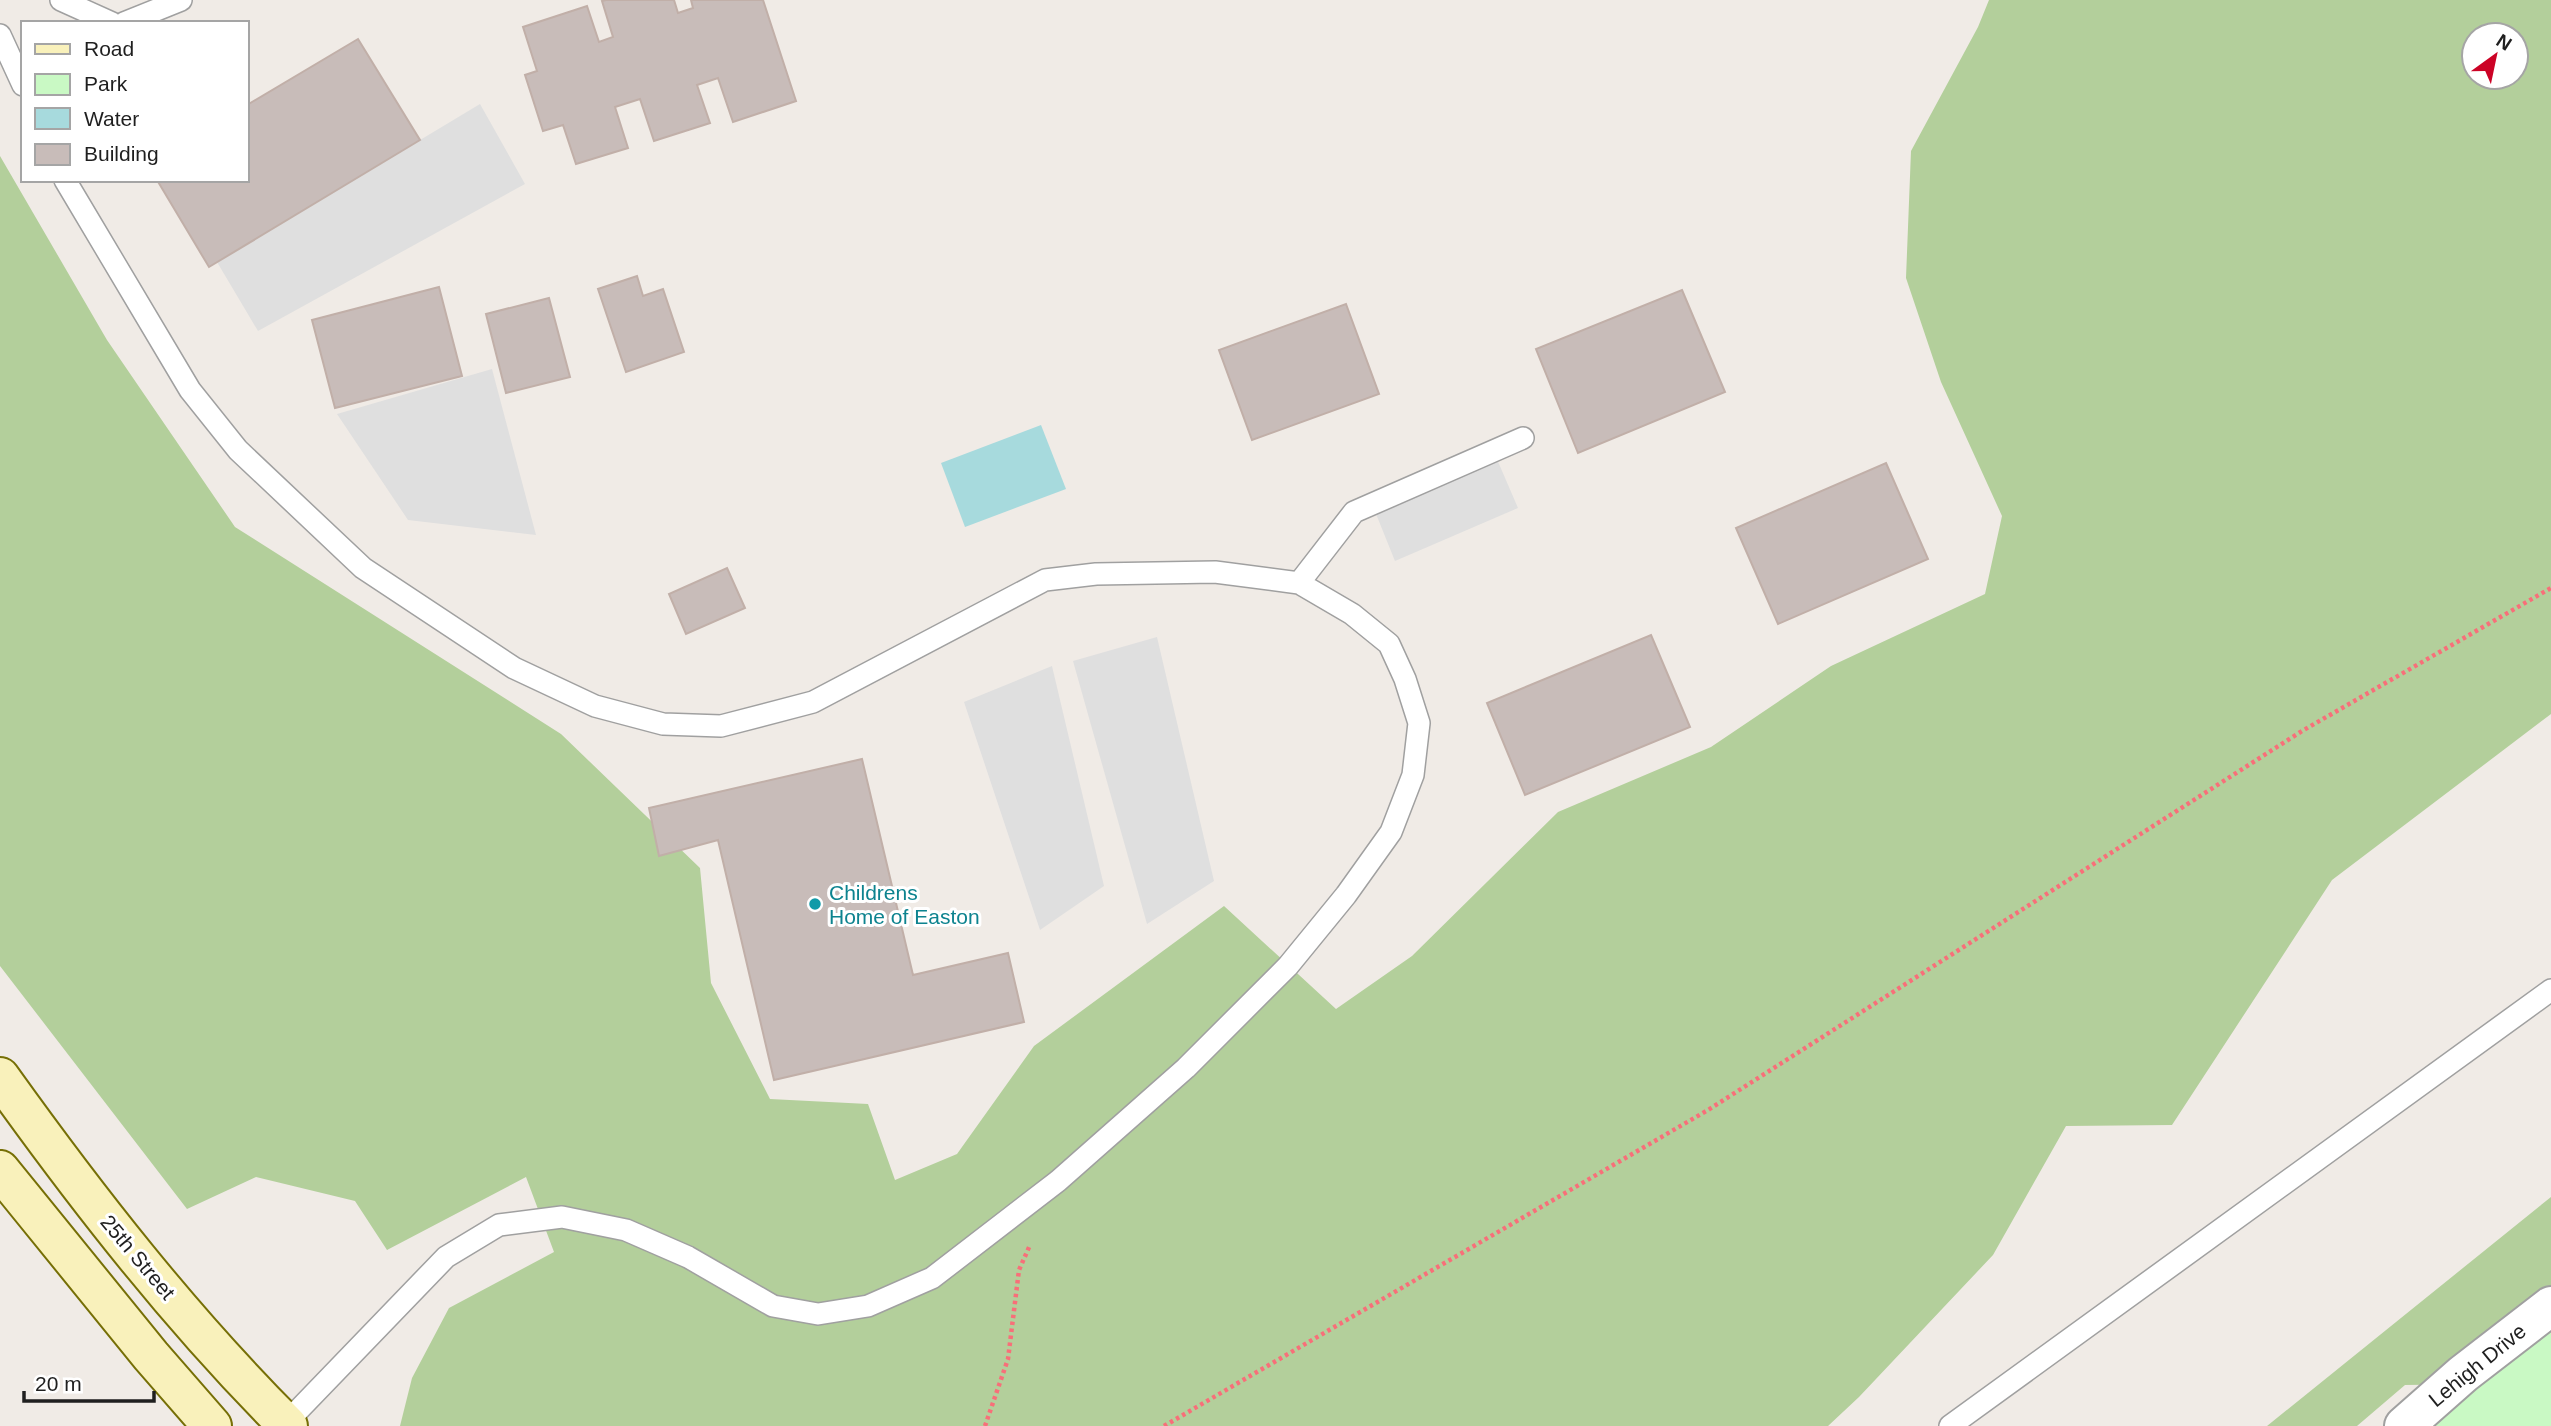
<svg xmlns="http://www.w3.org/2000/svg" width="2551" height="1426" font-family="Helvetica,sans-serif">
  <rect width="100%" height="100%" fill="#f0ebe6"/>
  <path fill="#b3cf9b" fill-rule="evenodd" d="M 1989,0 L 2551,0 L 2551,714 L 2332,880 L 2172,1125 L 2066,1126 L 1993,1255 L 1859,1397 L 1828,1426 L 400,1426 L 412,1378 L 449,1308 L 554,1252 L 526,1177 L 387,1250 L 355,1201 L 256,1177 L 187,1209 L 0,966 L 0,156 L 107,340 L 235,527 L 561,734 L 700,868 L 711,983 L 770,1099 L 868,1104 L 895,1180 L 957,1154 L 1034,1046 L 1224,906 L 1336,1009 L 1412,956 L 1558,812 L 1711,747 L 1831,666 L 1985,594 L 2002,516 L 1941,382 L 1906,278 L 1911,151 L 1978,27 ZM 2474,35 L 2516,35 L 2516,77 L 2474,77 Z
    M 2551,1197 L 2551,1426 L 2484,1384 L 2405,1385 L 2357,1426 L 2267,1426 Z"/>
  <path fill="#c9f9c4" d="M 2551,1306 L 2551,1426 L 2404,1426 Z"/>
  <path fill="#dfdfdf" d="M 480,104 L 525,184 L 258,331 L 217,262 Z
    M 492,369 L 536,535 L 408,520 L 337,414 Z
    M 1493,450 L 1518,508 L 1395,561 L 1372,504 Z
    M 1157,637 L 1214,881 L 1147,924 L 1073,661 Z
    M 1052,666 L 1104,886 L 1040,930 L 964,702 Z"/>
  <path fill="#a7dadd" d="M 1041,425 L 1066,489 L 965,527 L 941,463 Z"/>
  <path fill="#c8bcb9" stroke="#c1afa8" stroke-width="2" d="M 606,0 L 674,0 L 678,13 L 693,8 L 691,0 L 763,0 L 796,101 L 733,122 L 718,78 L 697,85 L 710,123 L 654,141 L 640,99 L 615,107 L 628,148 L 576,164 L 563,125 L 543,131 L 525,75 L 537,71 L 523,27 L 587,6 L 599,42 L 613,37 L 602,1 Z
    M 358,39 L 420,140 L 209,267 L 157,180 L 247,180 L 247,105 Z
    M 637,276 L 643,296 L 663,289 L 684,352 L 626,372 L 598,289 Z
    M 439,287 L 462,376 L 335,408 L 312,320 Z
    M 1682,290 L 1725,392 L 1578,453 L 1536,349 Z
    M 549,298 L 570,377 L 506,393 L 486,314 Z
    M 1346,304 L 1379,394 L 1252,440 L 1219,350 Z
    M 1886,463 L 1928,559 L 1778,624 L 1736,528 Z
    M 727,568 L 745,608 L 686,634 L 669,594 Z
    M 1651,635 L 1690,727 L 1525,795 L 1487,703 Z
    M 862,759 L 913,975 L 1008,953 L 1024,1022 L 774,1080 L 718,840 L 659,856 L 649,808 Z"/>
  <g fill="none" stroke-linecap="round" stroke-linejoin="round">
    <defs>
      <path id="lane" d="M 61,0 L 112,23
        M 124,23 L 181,0
        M 0,35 L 23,85
        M 65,180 L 190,390 L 238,450 L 363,568 L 514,668 L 595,706 L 663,724 L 721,726 L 813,702 L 1045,580 L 1096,574 L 1215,572 L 1299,583 L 1352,614 L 1389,644 L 1405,679 L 1419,723 L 1413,775 L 1391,832 L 1346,895 L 1288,966 L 1186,1068 L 1058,1181 L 932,1278 L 868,1306 L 818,1314 L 773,1306 L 688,1257 L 626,1230 L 562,1217 L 499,1225 L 446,1257 L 283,1426
        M 1299,583 L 1354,512 L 1523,438
        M 1950,1426 L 2551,990"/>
      <path id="street" d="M 2404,1426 L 2463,1374 L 2551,1306"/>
      <path id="secondary" d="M 0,1077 C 88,1200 181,1319 288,1426
        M 0,1170 L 151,1356 L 212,1426"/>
    </defs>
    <use href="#lane" stroke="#a0a0a0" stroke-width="24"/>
    <use href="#street" stroke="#a0a0a0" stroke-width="42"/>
    <use href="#secondary" stroke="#766f06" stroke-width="42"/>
    <path stroke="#f86f79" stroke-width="4.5" stroke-dasharray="3.5 3.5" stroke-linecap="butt" d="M 985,1426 L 1008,1359 L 1019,1270 L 1030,1245
      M 1164,1426 L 1708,1110 L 2302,731 L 2551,588"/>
    <use href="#lane" stroke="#fff" stroke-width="21"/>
    <use href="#street" stroke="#fff" stroke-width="38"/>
    <use href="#secondary" stroke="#f9f1bb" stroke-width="38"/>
  </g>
  <circle fill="#0f9aa8" stroke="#fff" stroke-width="2.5" cx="815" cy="904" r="7"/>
  <g text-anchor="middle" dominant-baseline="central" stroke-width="6" stroke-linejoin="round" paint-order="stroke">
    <g font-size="21" fill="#0d838f" stroke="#fff" text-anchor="start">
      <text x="829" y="892">Childrens<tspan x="829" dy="24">Home of Easton</tspan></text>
    </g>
    <g font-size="21" fill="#1f1f1f" stroke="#fff">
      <text transform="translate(138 1257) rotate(50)">25th Street</text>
      <text transform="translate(2477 1365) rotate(-39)">Lehigh Drive</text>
    </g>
  </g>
  <rect x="21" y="21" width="228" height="161" fill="#ffffff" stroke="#a5a5a5" stroke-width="2"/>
  <rect x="35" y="44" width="35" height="10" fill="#f9f1bb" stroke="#a5a5a5" stroke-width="2"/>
  <text x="84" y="56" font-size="21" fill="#1f1f1f">Road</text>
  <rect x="35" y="74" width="35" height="21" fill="#c9f9c4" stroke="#a5a5a5" stroke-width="2"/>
  <text x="84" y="91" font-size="21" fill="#1f1f1f">Park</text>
  <rect x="35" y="108" width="35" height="21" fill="#a7dadd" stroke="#a5a5a5" stroke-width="2"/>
  <text x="84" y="126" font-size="21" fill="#1f1f1f">Water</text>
  <rect x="35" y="144" width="35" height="21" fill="#c8bcb9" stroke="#a5a5a5" stroke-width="2"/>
  <text x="84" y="161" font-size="21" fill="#1f1f1f">Building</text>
  <g transform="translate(2495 56) rotate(33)"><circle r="33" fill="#ffffff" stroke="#a5a5a5" stroke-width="2"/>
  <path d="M0-5L12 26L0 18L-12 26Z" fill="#cc0326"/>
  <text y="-10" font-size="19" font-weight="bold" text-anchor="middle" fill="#1f1f1f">N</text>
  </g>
  <path d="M24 1391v10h130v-10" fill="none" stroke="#1f1f1f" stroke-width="3.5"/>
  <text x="35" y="1391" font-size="21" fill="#1f1f1f" stroke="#ffffff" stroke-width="5" paint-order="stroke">20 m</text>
</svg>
